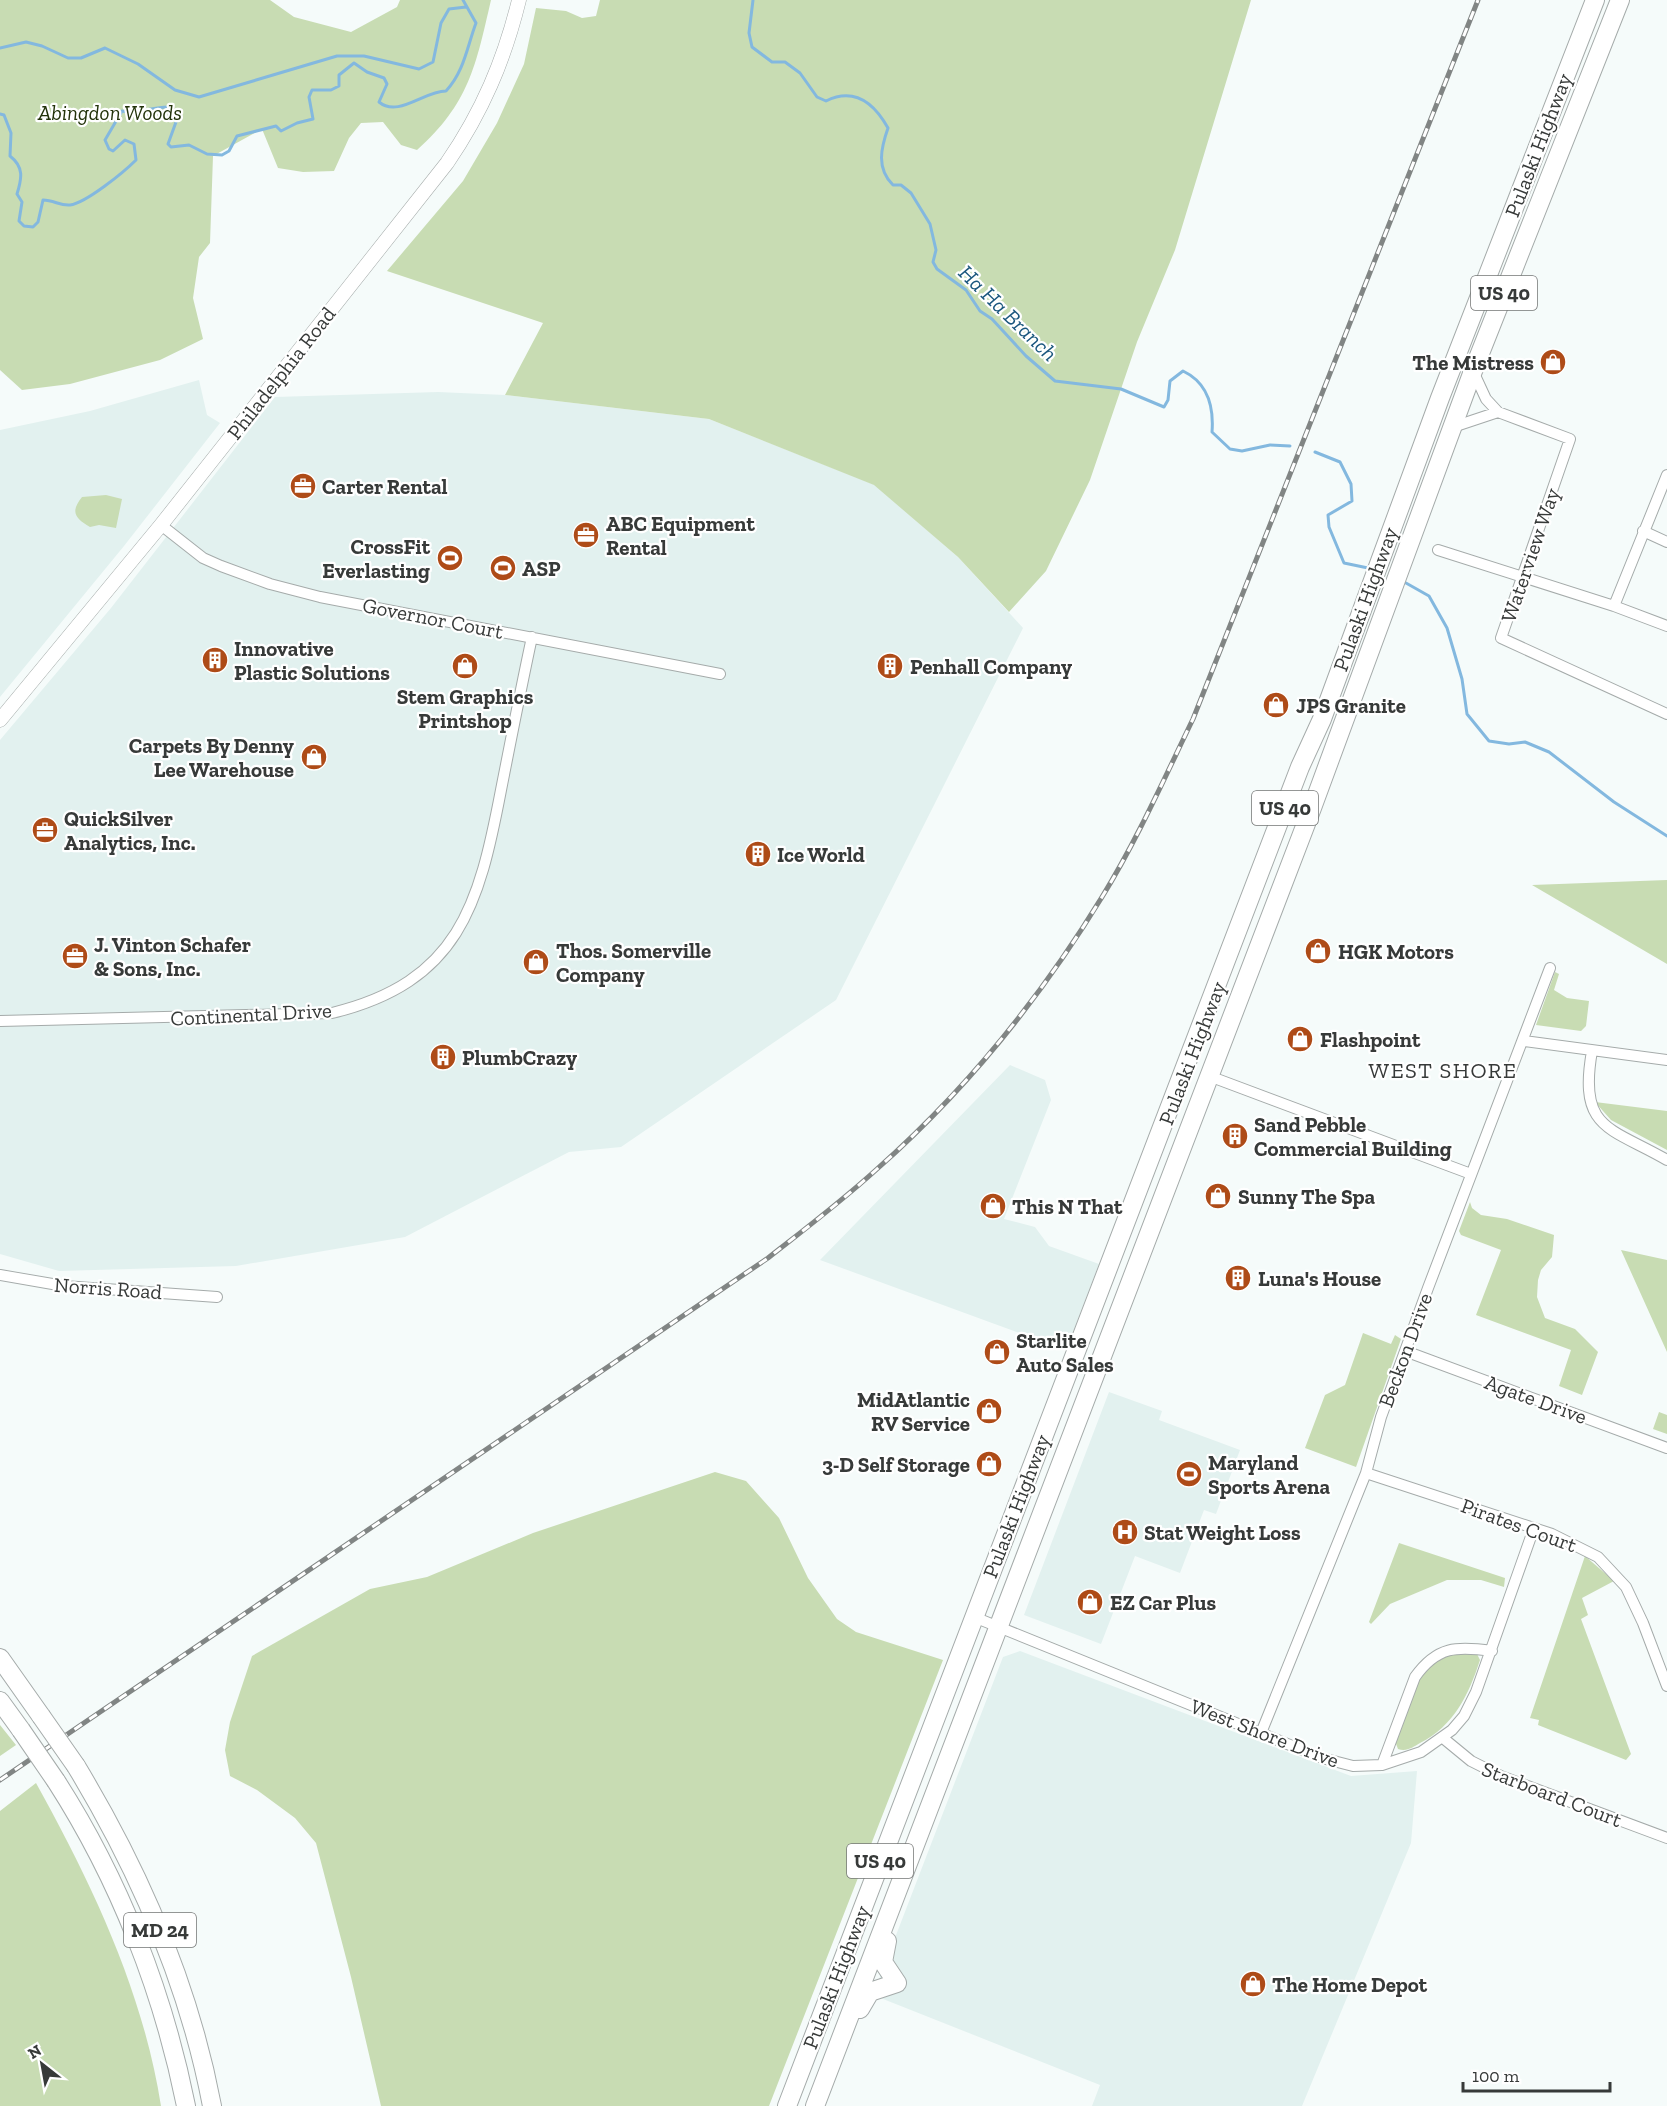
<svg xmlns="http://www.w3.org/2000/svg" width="1667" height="2106" font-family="'Zilla Slab',serif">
  <rect width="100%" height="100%" fill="#f5fbfa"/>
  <path fill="#e2f1ef" d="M 199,380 L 207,415 L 220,423 L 124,546 L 0,697 L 0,430 L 90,411 Z
    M 438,392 L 505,395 L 709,419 L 875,485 L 958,557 L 1023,628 L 836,1000 L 621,1147 L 569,1152 L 405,1237 L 236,1266 L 59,1271 L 0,1254 L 0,740 L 111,608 L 275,397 Z
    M 1010,1065 L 1045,1080 L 1051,1100 L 1004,1219 L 1035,1227 L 1049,1246 L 1099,1264 L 1066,1350 L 820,1260 Z
    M 1109,1392 L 1162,1411 L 1159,1420 L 1240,1450 L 1216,1514 L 1204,1510 L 1180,1573 L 1135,1556 L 1101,1644 L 1024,1615 Z
    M 1020,1651 L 1351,1776 L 1417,1771 L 1411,1843 L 1302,2106 L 1092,2106 L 1100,2085 L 873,1995 L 1003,1657 Z"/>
  <path fill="#c8dcb3" d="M 0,0 L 270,0 L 294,17 L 351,32 L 397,7 L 400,0 L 491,0 C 476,65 469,104 417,150 L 401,145 L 383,122 L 361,123 L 349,138 L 334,171 L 303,172 L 278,168 L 262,129 L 213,156 L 210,243 L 199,257 L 193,298 L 203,339 L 160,360 L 70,384 L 22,390 L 0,370 Z
    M 600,0 L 1251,0 L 1175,250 L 1137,342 L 1090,480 L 1046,571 L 1009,612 L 958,557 L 874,485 L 709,419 L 505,395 L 543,323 L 387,271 L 463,181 L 497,123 L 524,64 L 536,8 L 566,11 L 582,18 L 596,16 Z
    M 106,495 L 122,499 L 116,528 L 99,525 L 90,527 C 75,518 70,512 82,497 Z
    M 1667,880 L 1667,964 L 1532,885 Z
    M 1555,972 L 1559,974 L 1554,990 L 1567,998 L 1589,1001 L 1586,1026 L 1581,1031 L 1536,1025 Z
    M 1595,1102 L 1667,1111 L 1667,1150 L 1611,1120 Z
    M 1470,1202 L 1472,1208 L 1481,1215 L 1507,1219 L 1554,1235 L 1552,1257 L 1541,1270 L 1538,1280 L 1537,1297 L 1545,1318 L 1575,1329 L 1598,1352 L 1582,1395 L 1559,1386 L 1571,1350 L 1476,1315 L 1501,1250 L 1461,1235 L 1459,1231 Z
    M 1621,1250 L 1667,1260 L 1667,1352 Z
    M 1363,1333 L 1391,1344 L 1395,1335 L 1401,1339 L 1356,1467 L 1305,1448 L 1325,1395 L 1345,1385 Z
    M 1659,1412 L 1667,1415 L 1667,1434 L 1653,1429 Z
    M 715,1472 L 746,1481 L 779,1518 L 808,1578 L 837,1619 L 856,1632 L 943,1660 L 769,2106 L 381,2106 L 351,1977 L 316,1843 L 295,1818 L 257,1790 L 230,1776 L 225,1750 L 230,1722 L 252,1656 L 370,1589 L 427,1577 L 533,1533 Z
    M 1399,1543 L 1505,1578 L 1504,1587 L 1481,1580 L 1447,1580 L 1390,1604 L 1371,1624 L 1369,1622 Z
    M 1585,1556 L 1614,1581 L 1582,1598 L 1588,1615 L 1581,1619 L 1631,1754 L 1626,1760 L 1538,1725 L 1539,1720 L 1530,1718 Z
    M 1476,1652 L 1480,1660 C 1469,1694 1454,1726 1420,1743 C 1413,1747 1407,1752 1398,1749 L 1395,1741 C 1406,1712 1416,1659 1452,1653 C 1459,1651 1468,1652 1476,1652 Z
    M 0,1725 L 16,1745 L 0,1756 Z
    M 36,1783 C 92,1884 143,1991 161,2106 L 0,2106 L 0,1811 Z"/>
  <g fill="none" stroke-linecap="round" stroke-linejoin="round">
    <path stroke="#83b8df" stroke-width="3" d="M 753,0 L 749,33 L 752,47 L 772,62 L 785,62 L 800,73 L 817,97 L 826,101 C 854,87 874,103 888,128 C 881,148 876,168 893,185 L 901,185 L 911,193 L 930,224 L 936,250 L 933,262 L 937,269 L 966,290 L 980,311 L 992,319 L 1026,356 L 1055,381 L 1121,389 L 1164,407 L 1168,400 L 1170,381 L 1183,371 C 1208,383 1214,406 1212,432 L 1230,449 L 1242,451 L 1270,445 L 1290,446
      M 0,48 L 26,42 L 42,46 L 68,58 L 81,58 L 105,48 L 138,64 L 175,90 L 199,97 L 337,56 L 364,56 L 419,69 L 433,62 L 441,23 L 449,9 L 466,7
      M 0,114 L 4,115 L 11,133 L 10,156 C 24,167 22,178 17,194 L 22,202 L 19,221 L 24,226 L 33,227 L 38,222 L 43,200 C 54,200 60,206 70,205 C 86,203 124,172 136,160 L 134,144 L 125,140 L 113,151 L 109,149 L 105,140 L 122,111 C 138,115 153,106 170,107 L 176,122 L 168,144 L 171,147 L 189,145 L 207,154 L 222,155 L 229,151 L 237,136 L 276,126 L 281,131 L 297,123 L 313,119 L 309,97 L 312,90 L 331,90 L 339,86 L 339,75 L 354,63 L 367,72 L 384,78 L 387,84 L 379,102 C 398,118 424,91 446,91 C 464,72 467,47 476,23 L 463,0
      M 1315,452 L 1340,462 L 1351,484 L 1352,501 L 1328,515 L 1329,527 L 1344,563 L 1368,568
      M 1406,583 L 1429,596 L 1447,628 L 1462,679 L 1467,714 L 1489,741 L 1509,744 L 1525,742 L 1549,752 L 1614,802 L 1667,836"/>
    <defs>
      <path id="street" d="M 1473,371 L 1486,399 L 1498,412 L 1570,439 L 1501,638 L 1667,714
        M 1453,427 L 1498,412
        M 161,525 L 203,558 L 221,566 L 270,584 L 320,597 L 720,674
        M 1643,531 L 1667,542
        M 1438,550 L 1614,606 L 1667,626
        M 1614,606 L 1667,475
        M 0,1021 L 332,1013 C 459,982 479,905 501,790 C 511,739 521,688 532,637
        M 1524,1041 L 1667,1060
        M 1592,1051 C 1578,1130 1610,1127 1667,1160
        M 1209,1076 L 1471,1174
        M 0,1275 L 64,1286 L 217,1297
        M 1405,1351 L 1667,1448
        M 1366,1473 L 1552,1534 L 1598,1557 L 1626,1587 L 1643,1623 L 1667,1686
        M 974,1617 L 1322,1758 L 1353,1766 L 1382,1765 L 1421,1752 L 1452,1730 L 1464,1716 L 1476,1692 L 1534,1528
        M 1261,1733 L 1366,1473 L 1381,1417 L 1428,1288 L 1550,968
        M 1443,1738 L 1471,1761 L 1501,1776 L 1667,1838
        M 1382,1765 L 1415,1677 C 1437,1646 1457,1646 1492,1651"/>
      <path id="secondary" d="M 0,720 L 161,525 L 447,163 C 482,112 504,61 519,0"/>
      <path id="highway" d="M 0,1658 L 41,1716
        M 0,1701 L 21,1730
        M 76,1766 C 140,1872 189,1984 212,2106
        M 56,1781 C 119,1879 163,1991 186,2106
        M 860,2009 L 870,1992 L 897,1983 L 883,1962 L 887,1941
        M 787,2106 L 1300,767 L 1322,719 L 1440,398 L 1595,0
        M 815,2106 L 1312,808 L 1473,371 L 1620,0"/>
    </defs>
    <use href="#street" stroke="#a5abaa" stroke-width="12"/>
    <use href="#secondary" stroke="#a5abaa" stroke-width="15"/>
    <use href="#highway" stroke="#a5abaa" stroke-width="20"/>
    <use href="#street" stroke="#fff" stroke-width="10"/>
    <use href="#secondary" stroke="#fff" stroke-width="14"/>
    <use href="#highway" stroke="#fff" stroke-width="18"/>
    <defs>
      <path id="rail" d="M 0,1780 L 768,1258 C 805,1229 842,1201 877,1169 C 965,1091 1041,997 1102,897 C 1137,840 1164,779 1193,719 L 1478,0"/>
    </defs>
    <use href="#rail" stroke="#818584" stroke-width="5"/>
    <use href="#rail" stroke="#fff" stroke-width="3" stroke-dasharray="9" stroke-linecap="butt"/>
    <defs>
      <path id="highway-bridge" d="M 41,1716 L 76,1766
        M 21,1730 L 56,1781"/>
    </defs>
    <use href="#highway-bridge" stroke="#a5abaa" stroke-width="20" stroke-linecap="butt"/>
    <use href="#highway-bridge" stroke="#fff" stroke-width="18"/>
  </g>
  <defs>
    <symbol id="shop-disc" viewBox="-11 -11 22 22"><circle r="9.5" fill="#ae4b17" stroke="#fff"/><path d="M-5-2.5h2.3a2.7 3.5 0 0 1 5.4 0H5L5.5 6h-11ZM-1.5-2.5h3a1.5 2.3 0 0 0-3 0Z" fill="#fff"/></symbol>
    <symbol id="office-disc" viewBox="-11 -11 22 22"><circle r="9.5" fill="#ae4b17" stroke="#fff"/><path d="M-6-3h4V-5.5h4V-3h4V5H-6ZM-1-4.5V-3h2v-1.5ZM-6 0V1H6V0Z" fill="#fff"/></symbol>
    <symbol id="stadium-disc" viewBox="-11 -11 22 22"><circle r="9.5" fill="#ae4b17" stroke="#fff"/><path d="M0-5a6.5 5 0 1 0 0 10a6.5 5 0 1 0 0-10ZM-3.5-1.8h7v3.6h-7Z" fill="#fff"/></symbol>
    <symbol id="building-disc" viewBox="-11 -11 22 22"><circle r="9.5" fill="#ae4b17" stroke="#fff"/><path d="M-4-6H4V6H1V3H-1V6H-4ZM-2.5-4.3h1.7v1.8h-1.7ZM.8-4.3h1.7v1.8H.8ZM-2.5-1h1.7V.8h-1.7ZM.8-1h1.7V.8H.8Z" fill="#fff"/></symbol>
    <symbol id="hospital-disc" viewBox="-11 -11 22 22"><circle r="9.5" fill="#ae4b17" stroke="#fff"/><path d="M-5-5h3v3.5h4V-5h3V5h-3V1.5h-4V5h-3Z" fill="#fff"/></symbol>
  </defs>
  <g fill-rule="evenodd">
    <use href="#shop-disc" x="1538" y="347" width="30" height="30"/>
    <use href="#office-disc" x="288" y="471" width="30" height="30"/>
    <use href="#office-disc" x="571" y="520" width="30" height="30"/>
    <use href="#stadium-disc" x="435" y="543" width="30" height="30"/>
    <use href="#stadium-disc" x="488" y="553" width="30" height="30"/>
    <use href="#building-disc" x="200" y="645" width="30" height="30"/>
    <use href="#shop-disc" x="450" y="651" width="30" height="30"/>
    <use href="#building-disc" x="875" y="651" width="30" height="30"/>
    <use href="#shop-disc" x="1261" y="690" width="30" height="30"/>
    <use href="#shop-disc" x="299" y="742" width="30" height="30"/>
    <use href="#office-disc" x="30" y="815" width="30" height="30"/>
    <use href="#building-disc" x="743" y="839" width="30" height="30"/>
    <use href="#shop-disc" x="1303" y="936" width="30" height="30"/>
    <use href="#office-disc" x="60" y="941" width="30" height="30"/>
    <use href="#shop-disc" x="521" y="947" width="30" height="30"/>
    <use href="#shop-disc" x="1285" y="1024" width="30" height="30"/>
    <use href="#building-disc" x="428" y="1042" width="30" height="30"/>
    <use href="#building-disc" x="1220" y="1121" width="30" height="30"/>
    <use href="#shop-disc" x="1203" y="1181" width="30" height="30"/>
    <use href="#shop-disc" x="978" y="1191" width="30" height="30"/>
    <use href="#building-disc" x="1223" y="1263" width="30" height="30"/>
    <use href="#shop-disc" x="982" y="1337" width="30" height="30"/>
    <use href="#shop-disc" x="974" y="1396" width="30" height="30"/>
    <use href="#shop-disc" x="974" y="1449" width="30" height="30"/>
    <use href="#stadium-disc" x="1174" y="1459" width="30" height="30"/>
    <use href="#hospital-disc" x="1110" y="1517" width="30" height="30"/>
    <use href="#shop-disc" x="1075" y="1587" width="30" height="30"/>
    <use href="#shop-disc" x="1238" y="1969" width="30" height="30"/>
  </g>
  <g text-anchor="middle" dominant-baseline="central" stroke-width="4.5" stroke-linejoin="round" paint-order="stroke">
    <g fill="#fff" stroke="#737574" stroke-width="1.5">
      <rect x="1471" y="276" width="66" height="34" rx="4.5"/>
      <rect x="1252" y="791" width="66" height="34" rx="4.5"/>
      <rect x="847" y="1844" width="66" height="34" rx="4.5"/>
      <rect x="124" y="1913" width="72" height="34" rx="4.5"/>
    </g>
    <g font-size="20" font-weight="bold" fill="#373a39">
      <text x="1504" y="293">US 40</text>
      <text x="1285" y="808">US 40</text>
      <text x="880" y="1861">US 40</text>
      <text x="160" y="1930">MD 24</text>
    </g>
    <g font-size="21" font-style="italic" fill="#23330a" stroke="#fff">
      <text x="110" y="112">Abingdon Woods</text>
    </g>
    <g font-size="21" fill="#373a39" stroke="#fff">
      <text transform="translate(1538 145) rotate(-69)">Pulaski Highway</text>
      <text transform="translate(281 373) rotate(-52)">Philadelphia Road</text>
      <text transform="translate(1530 555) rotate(-71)">Waterview Way</text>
      <text transform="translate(1365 599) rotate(-70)">Pulaski Highway</text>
      <text transform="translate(433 618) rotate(11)">Governor Court</text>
      <text transform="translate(251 1014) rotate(-3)">Continental Drive</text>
      <text transform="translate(1192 1053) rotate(-69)">Pulaski Highway</text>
      <text transform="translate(108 1288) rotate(4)">Norris Road</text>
      <text transform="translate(1405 1350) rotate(-70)">Beckon Drive</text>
      <text transform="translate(1536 1399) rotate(20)">Agate Drive</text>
      <text transform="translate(1016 1506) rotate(-69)">Pulaski Highway</text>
      <text transform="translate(1519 1525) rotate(20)">Pirates Court</text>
      <text transform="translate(1265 1733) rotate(21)">West Shore Drive</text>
      <text transform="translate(1552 1794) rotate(21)">Starboard Court</text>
      <text transform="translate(836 1977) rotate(-69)">Pulaski Highway</text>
    </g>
    <g font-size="21" font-weight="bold" fill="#373a39" stroke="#fff" text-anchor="start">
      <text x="1534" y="362" text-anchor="end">The Mistress</text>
      <text x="322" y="486">Carter Rental</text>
      <text x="606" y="523">ABC Equipment<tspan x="606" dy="24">Rental</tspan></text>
      <text x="430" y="546" text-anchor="end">CrossFit<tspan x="430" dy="24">Everlasting</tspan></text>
      <text x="522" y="568">ASP</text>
      <text x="234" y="648">Innovative<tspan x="234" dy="24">Plastic Solutions</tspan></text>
      <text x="910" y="666">Penhall Company</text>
      <text x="465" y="696" text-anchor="middle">Stem Graphics<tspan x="465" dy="24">Printshop</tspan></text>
      <text x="1296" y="705">JPS Granite</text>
      <text x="294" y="745" text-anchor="end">Carpets By Denny<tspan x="294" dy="24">Lee Warehouse</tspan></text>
      <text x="64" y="818">QuickSilver<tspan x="64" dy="24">Analytics, Inc.</tspan></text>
      <text x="777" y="854">Ice World</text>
      <text x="94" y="944">J. Vinton Schafer<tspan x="94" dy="24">&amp; Sons, Inc.</tspan></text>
      <text x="556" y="950">Thos. Somerville<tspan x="556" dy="24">Company</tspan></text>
      <text x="1338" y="951">HGK Motors</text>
      <text x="1320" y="1039">Flashpoint</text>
      <text x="462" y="1057">PlumbCrazy</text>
      <text x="1254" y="1124">Sand Pebble<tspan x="1254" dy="24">Commercial Building</tspan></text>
      <text x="1238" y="1196">Sunny The Spa</text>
      <text x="1012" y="1206">This N That</text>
      <text x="1258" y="1278">Luna's House</text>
      <text x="1016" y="1340">Starlite<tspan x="1016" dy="24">Auto Sales</tspan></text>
      <text x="970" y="1399" text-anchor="end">MidAtlantic<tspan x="970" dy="24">RV Service</tspan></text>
      <text x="1208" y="1462">Maryland<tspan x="1208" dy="24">Sports Arena</tspan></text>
      <text x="970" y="1464" text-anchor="end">3-D Self Storage</text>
      <text x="1144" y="1532">Stat Weight Loss</text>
      <text x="1110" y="1602">EZ Car Plus</text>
      <text x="1272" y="1984">The Home Depot</text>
    </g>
    <g font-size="22" font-style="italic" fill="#1b577e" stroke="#fff">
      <text transform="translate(1008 313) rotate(44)">Ha Ha Branch</text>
    </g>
    <g font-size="22" letter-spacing="1.5" fill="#373a39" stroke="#fff">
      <text x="1443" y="1070">WEST SHORE</text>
    </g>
  </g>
  <g transform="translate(42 2064) rotate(329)" stroke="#ffffff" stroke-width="4.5" paint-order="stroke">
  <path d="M0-4.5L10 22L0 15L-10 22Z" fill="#373a39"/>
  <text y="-9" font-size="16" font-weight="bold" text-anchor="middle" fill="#373a39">N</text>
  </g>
  <path d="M1463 2082v9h147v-9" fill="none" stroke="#373a39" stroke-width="3"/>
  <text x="1472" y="2082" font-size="18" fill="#373a39" stroke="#ffffff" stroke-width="4.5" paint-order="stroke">100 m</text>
</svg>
